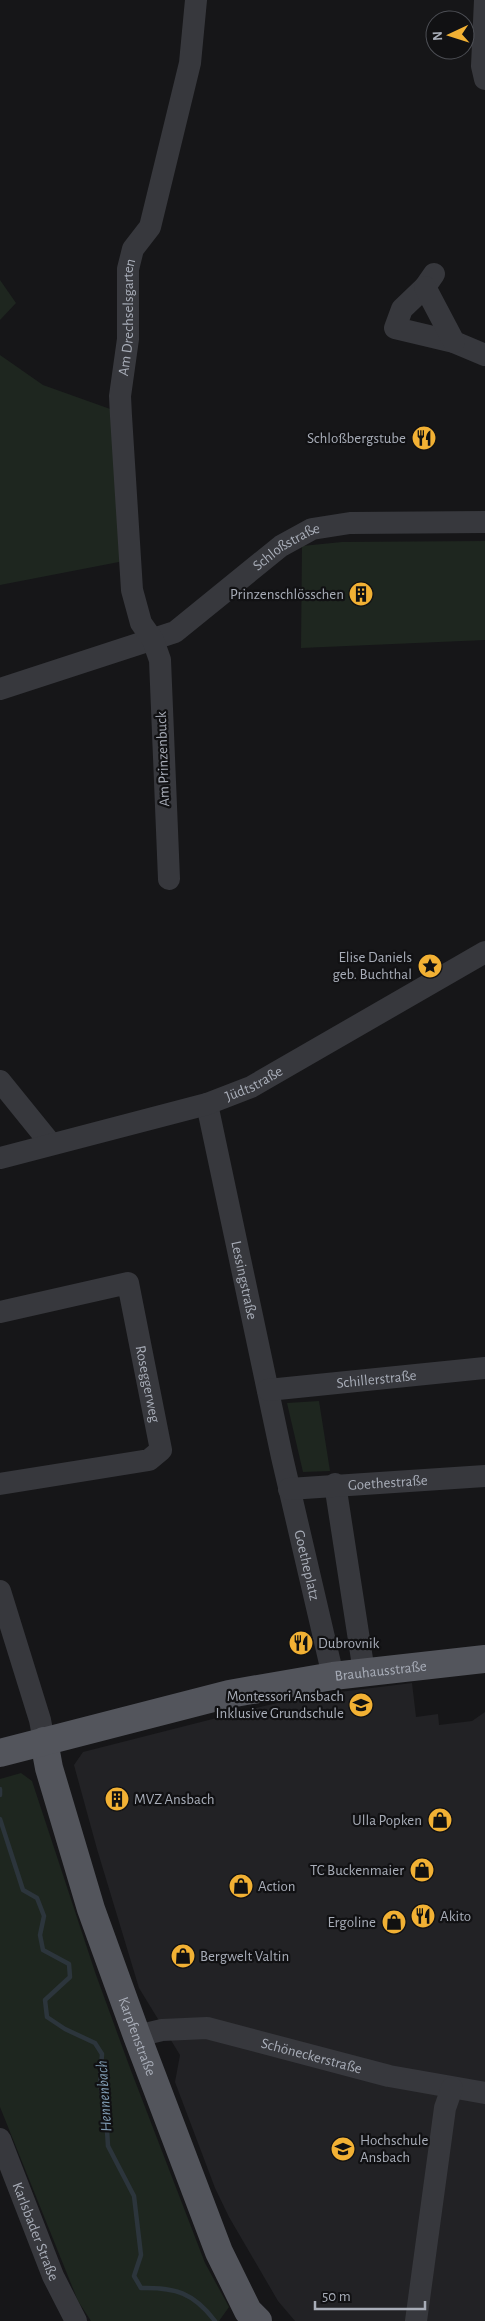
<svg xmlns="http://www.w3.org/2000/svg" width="485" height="2321" font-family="'Alegreya Sans',sans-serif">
  <rect width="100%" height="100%" fill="#161618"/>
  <path fill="#222225" d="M 412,1683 L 416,1717 L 438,1714 L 439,1725 L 472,1721 L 485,1712 L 485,2321 L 295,2321 L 278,2301 L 229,2217 L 215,2188 L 175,2082 L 180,2055 L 139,1988 L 97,1849 L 74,1765 L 83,1752 L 252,1709 L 307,1696 Z"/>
  <path fill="#1e261f" d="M 0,280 L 16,303 L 0,320 Z
    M 0,355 L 43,385 L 113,410 L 124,561 L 0,585 Z
    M 485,541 L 485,640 L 301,648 L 302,546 L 342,542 Z
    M 319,1401 L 330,1471 L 303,1472 L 287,1403 Z
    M 21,1773 L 32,1781 L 95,1972 L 130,2068 L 205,2263 L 229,2307 L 219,2321 L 91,2321 L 78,2301 L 0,2107 L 0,1779 Z"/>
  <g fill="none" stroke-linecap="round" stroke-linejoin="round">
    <path stroke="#2c353c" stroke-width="4.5" d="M 0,1789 L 0,1795
      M 0,1819 L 23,1890 L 37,1898 L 44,1916 L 40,1935 L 43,1950 L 69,1964 L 70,1977 L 45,2000 L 47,2017 L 65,2029 L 95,2043 L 102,2054 L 100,2084 L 106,2115 L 108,2146 L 134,2196 L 141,2255 L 134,2276 L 141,2288 C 175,2287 194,2293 215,2321"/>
    <g stroke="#37383d" stroke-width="22">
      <path d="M 485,0 L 482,66 L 485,79"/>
      <path d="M 434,274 L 425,287 L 402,309 L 395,328 L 454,342 L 485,355"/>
      <path d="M 425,287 L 454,342"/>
      <path id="s1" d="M 0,689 L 175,632 L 281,546 L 312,529 L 350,523 L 485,522"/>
      <path id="s2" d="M 169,879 L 160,660 L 153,640 L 141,623 L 132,590 L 121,416 L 120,396 L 128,339 L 128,269 L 133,249 L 150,227 L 190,63 L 196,0"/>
      <path d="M 0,1081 L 51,1144"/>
      <path id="s3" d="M 207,1104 L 282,1457 L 333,1676"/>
      <path id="s4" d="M 0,1158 L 207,1104 L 251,1087 L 485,952"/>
      <path id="s5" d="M 0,1312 L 128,1283 L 161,1450 L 149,1460 L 0,1484"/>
      <path id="s6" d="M 268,1390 L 485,1368"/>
      <path d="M 335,1484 L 364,1672"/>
      <path id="s7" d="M 289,1489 L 485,1476"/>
      <path d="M 0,1591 L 40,1720 L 44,1741"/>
      <path id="s8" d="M 137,2036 L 162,2030 L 207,2028 L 389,2076 L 485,2093"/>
      <path id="s9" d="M 0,2139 L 53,2276 L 76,2321"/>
      <path d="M 416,2321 L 445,2108 L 452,2088"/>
    </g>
    <g stroke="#53555c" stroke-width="28">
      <path id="s10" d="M 44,1741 L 49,1768 L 91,1909 L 137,2036 L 219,2252 L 248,2311 L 258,2321"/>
      <path id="s11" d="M 0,1753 L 229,1694 L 333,1676 L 485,1659"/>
    </g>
  </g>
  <defs>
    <symbol id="restaurant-disc" viewBox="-11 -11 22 22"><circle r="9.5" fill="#f2b134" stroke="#111113"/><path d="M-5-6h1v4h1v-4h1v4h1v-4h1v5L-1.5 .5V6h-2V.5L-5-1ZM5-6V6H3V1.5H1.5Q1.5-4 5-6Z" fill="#111"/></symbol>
    <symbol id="building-disc" viewBox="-11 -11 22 22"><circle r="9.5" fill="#f2b134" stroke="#111113"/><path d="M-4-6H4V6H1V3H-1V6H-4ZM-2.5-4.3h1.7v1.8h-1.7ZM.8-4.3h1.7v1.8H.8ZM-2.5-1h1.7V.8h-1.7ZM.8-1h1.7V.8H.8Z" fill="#111"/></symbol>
    <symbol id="sight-disc" viewBox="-11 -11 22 22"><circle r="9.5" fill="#f2b134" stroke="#111113"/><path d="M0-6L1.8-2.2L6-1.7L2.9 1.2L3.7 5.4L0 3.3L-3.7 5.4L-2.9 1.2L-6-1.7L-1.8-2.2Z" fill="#111"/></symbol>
    <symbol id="school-disc" viewBox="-11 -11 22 22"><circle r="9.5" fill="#f2b134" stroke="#111113"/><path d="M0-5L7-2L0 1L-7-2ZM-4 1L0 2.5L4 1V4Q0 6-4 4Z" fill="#111"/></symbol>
    <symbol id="shop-disc" viewBox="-11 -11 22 22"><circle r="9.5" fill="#f2b134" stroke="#111113"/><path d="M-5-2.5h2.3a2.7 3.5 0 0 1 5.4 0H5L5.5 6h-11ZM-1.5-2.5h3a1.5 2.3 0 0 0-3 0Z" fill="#111"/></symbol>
    <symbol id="university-disc" viewBox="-11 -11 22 22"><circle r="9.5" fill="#f2b134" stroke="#111113"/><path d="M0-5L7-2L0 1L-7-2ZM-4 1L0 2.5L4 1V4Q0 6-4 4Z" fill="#111"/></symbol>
  </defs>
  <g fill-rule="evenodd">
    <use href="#restaurant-disc" x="410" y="424" width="28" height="28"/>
    <use href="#building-disc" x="347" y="580" width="28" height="28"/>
    <use href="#sight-disc" x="416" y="952" width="28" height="28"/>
    <use href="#restaurant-disc" x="287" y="1629" width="28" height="28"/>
    <use href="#school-disc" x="347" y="1691" width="28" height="28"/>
    <use href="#building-disc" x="103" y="1785" width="28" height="28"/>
    <use href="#shop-disc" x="426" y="1806" width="28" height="28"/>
    <use href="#shop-disc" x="408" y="1856" width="28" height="28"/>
    <use href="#shop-disc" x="227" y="1872" width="28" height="28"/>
    <use href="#restaurant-disc" x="409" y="1902" width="28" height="28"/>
    <use href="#shop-disc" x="380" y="1908" width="28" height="28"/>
    <use href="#shop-disc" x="169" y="1942" width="28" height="28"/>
    <use href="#university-disc" x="329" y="2135" width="28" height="28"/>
  </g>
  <g text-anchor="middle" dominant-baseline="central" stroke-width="4.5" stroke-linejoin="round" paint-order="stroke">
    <g font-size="15" fill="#a8adb8" stroke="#111113">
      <text stroke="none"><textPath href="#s2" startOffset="569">Am Drechselsgarten</textPath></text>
      <text stroke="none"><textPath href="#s1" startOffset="325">Schloßstraße</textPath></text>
      <text transform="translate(163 759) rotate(-92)">Am Prinzenbuck</text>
      <text stroke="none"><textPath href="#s4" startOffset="265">Jüdtstraße</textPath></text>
      <text stroke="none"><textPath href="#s3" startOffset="180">Lessingstraße</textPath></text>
      <text stroke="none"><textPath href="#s6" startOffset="109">Schillerstraße</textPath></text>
      <text stroke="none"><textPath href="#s5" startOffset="234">Roseggerweg</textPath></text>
      <text stroke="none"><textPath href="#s7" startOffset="99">Goethestraße</textPath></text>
      <text stroke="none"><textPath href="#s3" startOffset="472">Goetheplatz</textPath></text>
      <text stroke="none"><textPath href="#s11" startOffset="390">Brauhausstraße</textPath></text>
      <text stroke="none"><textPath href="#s10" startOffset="310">Karpfenstraße</textPath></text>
      <text stroke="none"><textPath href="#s8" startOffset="179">Schöneckerstraße</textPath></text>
      <text stroke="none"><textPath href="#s9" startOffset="99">Karlsbader Straße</textPath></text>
    </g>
    <g font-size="15" fill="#a8adb8" stroke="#111113" text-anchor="end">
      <text x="406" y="438">Schloßbergstube</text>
      <text x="344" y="594">Prinzenschlösschen</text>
      <text x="412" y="957">Elise Daniels<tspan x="412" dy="17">geb. Buchthal</tspan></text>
      <text x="318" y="1643" text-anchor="start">Dubrovnik</text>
      <text x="344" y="1696">Montessori Ansbach<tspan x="344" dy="17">Inklusive Grundschule</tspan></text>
      <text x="134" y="1799" text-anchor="start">MVZ Ansbach</text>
      <text x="422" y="1820">Ulla Popken</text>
      <text x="404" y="1870">TC Buckenmaier</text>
      <text x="258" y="1886" text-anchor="start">Action</text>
      <text x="440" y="1916" text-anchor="start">Akito</text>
      <text x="376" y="1922">Ergoline</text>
      <text x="200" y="1956" text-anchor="start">Bergwelt Valtin</text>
      <text x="360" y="2140" text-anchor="start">Hochschule<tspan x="360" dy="17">Ansbach</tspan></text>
    </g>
    <g font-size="16" font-style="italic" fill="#7f9bb3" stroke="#111113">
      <text transform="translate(104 2096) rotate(-94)">Hennenbach</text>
    </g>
  </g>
  <g transform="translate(450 35) rotate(266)"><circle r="24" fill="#111113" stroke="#4d4f55"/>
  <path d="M0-4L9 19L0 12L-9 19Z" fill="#f2b134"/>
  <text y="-8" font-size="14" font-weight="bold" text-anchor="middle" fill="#a8adb8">N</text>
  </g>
  <path d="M315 2301v8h110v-8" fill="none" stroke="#a8adb8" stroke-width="2.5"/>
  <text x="322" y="2301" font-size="15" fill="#a8adb8" stroke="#111113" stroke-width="4" paint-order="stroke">50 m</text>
</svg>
